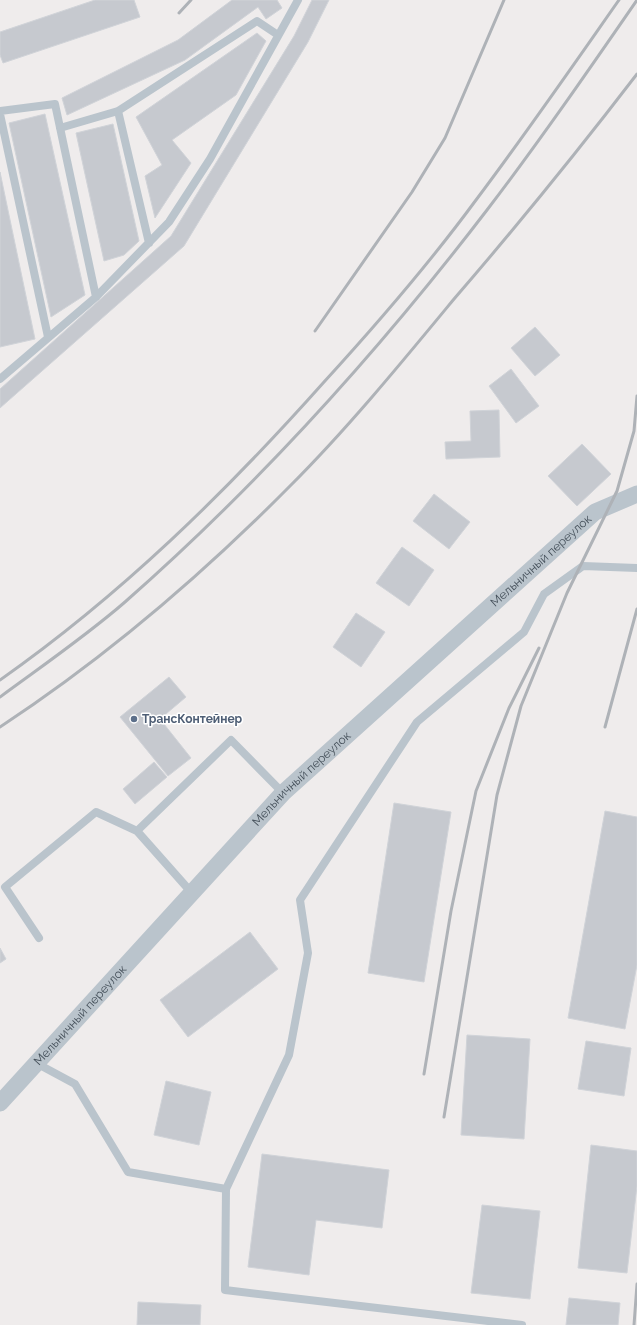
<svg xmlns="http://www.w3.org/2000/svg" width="637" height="1325" font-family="Raleway,sans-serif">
  <rect width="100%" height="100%" fill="#efecec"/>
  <path fill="#c6c9cf" stroke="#d0d3d8" d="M 95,0 L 134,0 L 140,17 L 3,63 L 0,55 L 0,32 Z
    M 232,0 L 277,0 L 282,8 L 266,19 L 258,7 L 185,60 L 67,115 L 62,98 L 178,40 Z
    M 312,0 L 329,0 L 308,42 L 184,246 L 0,408 L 0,389 L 171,236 L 294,36 Z
    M 257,33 L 266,41 L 236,95 L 172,140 L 191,163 L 155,218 L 145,176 L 162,165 L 136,117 Z
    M 45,114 L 85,295 L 51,317 L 9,123 Z
    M 113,124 L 139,241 L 124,255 L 104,261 L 76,133 Z
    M 0,172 L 35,339 L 0,347 Z
    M 535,327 L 560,355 L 535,376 L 511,348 Z
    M 511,369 L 539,406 L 516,423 L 489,386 Z
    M 499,410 L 500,457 L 446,459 L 445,442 L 471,441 L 470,411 Z
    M 582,444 L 611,474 L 577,506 L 548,476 Z
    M 434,494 L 470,522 L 449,549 L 413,521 Z
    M 402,547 L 434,570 L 409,606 L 376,583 Z
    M 356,613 L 385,632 L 361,667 L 333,647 Z
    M 169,677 L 186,697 L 160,719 L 191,758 L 168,776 L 120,717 Z
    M 154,762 L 167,777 L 135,804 L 123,789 Z
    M 394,803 L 451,812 L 424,982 L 368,973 Z
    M 605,811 L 637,817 L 637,965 L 625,1029 L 568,1018 Z
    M 250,932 L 278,969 L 188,1037 L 160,1000 Z
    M 0,948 L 6,959 L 0,963 Z
    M 467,1035 L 530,1039 L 524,1139 L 461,1135 Z
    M 586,1041 L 631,1048 L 624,1096 L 578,1089 Z
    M 166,1081 L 211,1092 L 199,1145 L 154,1135 Z
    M 591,1145 L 637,1151 L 637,1186 L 627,1273 L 578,1268 Z
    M 262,1154 L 389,1170 L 382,1228 L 316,1220 L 309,1275 L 248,1267 Z
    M 482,1205 L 540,1211 L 530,1299 L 471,1293 Z
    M 569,1298 L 620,1303 L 618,1325 L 566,1325 Z
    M 138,1302 L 201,1305 L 200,1325 L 137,1325 Z"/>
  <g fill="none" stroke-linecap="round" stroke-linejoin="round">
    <path stroke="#bac4cc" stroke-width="8" d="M 0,111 L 55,104 L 96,297
      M 118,111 L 149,243
      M 0,114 L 48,337
      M 60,128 L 118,111 L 257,21 L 278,35
      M 0,379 L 96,297 L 169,222 L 210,159 L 298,0
      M 137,831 L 191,892
      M 39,938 L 5,887 L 96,812 L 137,831 L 231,740 L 283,793
      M 36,1063 L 75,1084 L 128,1172 L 226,1189 L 289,1055 L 308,953 L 300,900 L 417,722 L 524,632 L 544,594 L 583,566 L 637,568
      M 226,1189 L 225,1290 L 522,1325"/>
    <path stroke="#bac4cc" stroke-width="17" id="s1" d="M 0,1103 L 283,793 L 595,512 L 637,494"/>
    <path stroke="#aeb2b7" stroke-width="3" d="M 179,13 L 191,0
      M 315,331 L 412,192 L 445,138 L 504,0
      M 0,680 C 121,595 226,492 324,382 C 377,324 429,264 476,200 C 525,135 572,67 619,0
      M 0,697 C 42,666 86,636 125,602 C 259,484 379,351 487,210 C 539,142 588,71 637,0
      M 0,727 C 105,658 202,575 290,486 C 348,428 402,362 454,299 C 517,226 578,151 637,74
      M 605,727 L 637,609
      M 424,1074 L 451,911 L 476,791 L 509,708 L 539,648
      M 444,1117 L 497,795 L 521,706 L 567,593 L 617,491 L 634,431 L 637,396
      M 634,1325 L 637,1284"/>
  </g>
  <circle fill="#5c6f8a" stroke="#fff" stroke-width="1.5" cx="134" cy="719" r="4"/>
  <g text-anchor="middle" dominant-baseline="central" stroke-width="3" stroke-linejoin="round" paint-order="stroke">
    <g font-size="12" fill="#45505a" stroke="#fff">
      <text stroke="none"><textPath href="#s1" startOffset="767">Мельничный переулок</textPath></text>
      <text stroke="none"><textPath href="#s1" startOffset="443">Мельничный переулок</textPath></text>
      <text stroke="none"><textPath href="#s1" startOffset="119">Мельничный переулок</textPath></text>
    </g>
    <g font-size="12" font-weight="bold" fill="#4e5e75" stroke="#fff" text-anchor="start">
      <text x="142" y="719">ТрансКонтейнер</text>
    </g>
  </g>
</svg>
